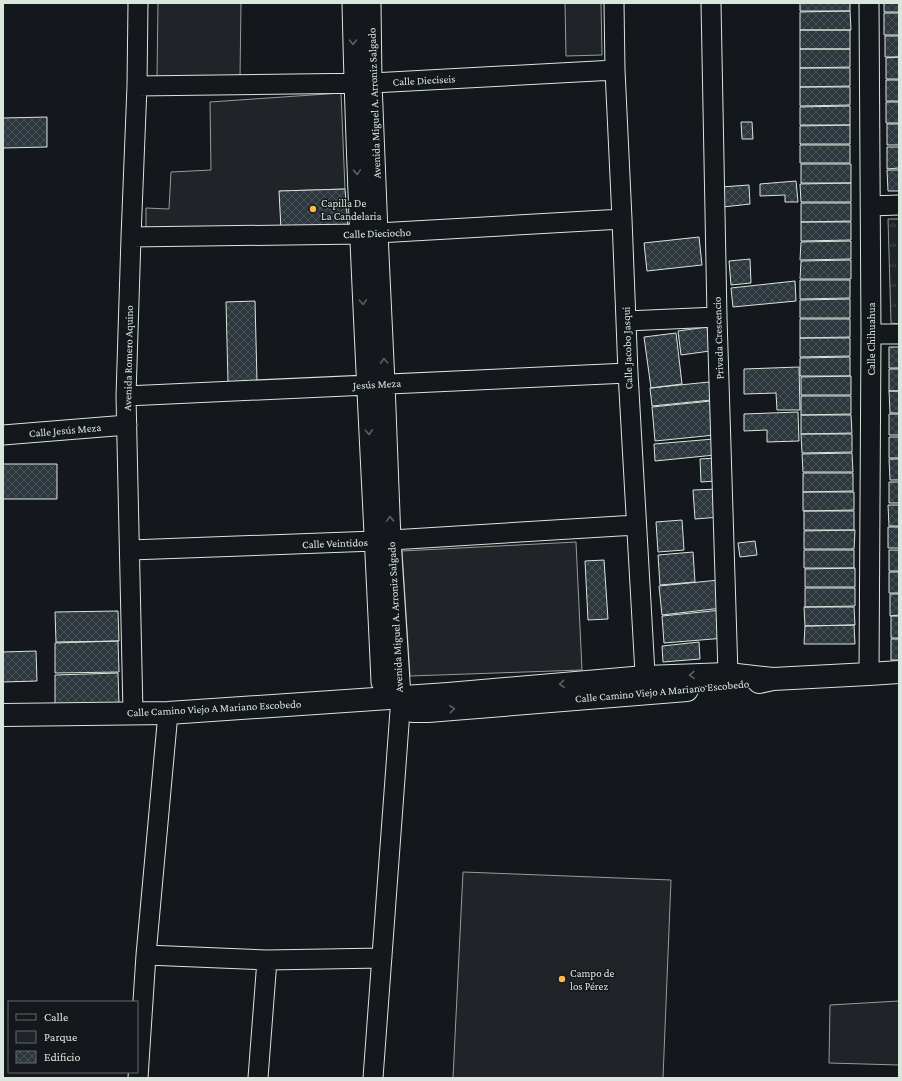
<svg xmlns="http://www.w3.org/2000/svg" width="902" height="1081" font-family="'Crimson Pro',serif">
  <defs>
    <pattern id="park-tufts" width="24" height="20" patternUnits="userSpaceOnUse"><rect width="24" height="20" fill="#202428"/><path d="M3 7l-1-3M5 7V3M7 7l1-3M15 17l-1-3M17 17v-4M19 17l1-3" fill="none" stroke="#404447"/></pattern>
    <pattern id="building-cross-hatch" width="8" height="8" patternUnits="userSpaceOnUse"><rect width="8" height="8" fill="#2c363c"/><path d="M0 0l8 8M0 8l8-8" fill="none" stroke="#4a5358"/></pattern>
  </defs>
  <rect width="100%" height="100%" fill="#14181c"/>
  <path fill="#202428" stroke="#939e99" d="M 158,3 L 241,3 L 240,77 L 157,77 Z
    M 565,3 L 601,3 L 602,55 L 566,56 Z
    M 341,93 L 345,189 L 280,191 L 281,229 L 146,228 L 146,208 L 169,209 L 171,172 L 211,170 L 210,102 Z
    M 576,542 L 582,670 L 410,676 L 402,551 Z
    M 463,872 L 671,880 L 663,1078 L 453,1078 Z
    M 899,1001 L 899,1065 L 829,1063 L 830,1005 Z"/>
  <path fill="url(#park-tufts)" stroke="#939e99" d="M 888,219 L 899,219 L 899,324 L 891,323 Z"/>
  <path fill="url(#building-cross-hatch)" stroke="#d8e6dc" d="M 800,3 L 850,3 L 850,11 L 800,11 Z
    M 884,3 L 899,3 L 899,12 L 884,12 Z
    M 850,11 L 851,30 L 800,30 L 800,12 Z
    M 884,13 L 899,13 L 899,35 L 884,35 Z
    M 800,30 L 850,30 L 850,49 L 800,49 Z
    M 885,36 L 899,36 L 899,57 L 885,57 Z
    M 800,49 L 850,49 L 850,67 L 800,68 Z
    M 899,57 L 899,79 L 886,79 L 886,58 Z
    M 800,68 L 850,68 L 850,86 L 800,87 Z
    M 886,80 L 899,80 L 899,101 L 886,101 Z
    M 800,87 L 850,87 L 850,105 L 800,106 Z
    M 886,102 L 899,102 L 899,123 L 886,123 Z
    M 850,106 L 850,125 L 800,125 L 800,107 Z
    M 47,117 L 47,147 L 3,148 L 3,118 Z
    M 741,122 L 752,122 L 753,139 L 742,139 Z
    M 887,124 L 899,124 L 899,145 L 887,145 Z
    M 850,125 L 850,144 L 800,144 L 800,126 Z
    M 800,145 L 850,145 L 850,163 L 800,163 Z
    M 887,147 L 899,147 L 899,168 L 887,169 Z
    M 801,164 L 851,164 L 851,183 L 801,183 Z
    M 887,170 L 899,170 L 899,191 L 888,191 Z
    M 796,181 L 798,202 L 785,202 L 785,195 L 760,196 L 760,184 Z
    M 851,183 L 851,202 L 801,202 L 800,184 Z
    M 749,185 L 750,204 L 723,207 L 721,187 Z
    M 345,189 L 348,227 L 281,229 L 279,191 Z
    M 801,203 L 851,203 L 851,221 L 801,222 Z
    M 801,222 L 851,222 L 851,240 L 801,241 Z
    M 699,237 L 702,265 L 647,271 L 644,243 Z
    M 851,241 L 851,259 L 800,260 L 801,242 Z
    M 750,259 L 751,283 L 731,285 L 729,261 Z
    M 851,260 L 851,279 L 800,279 L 801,261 Z
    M 800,280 L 850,280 L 850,298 L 800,299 Z
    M 795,281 L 796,301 L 733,307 L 731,288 Z
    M 850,299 L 850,318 L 800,318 L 800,300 Z
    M 255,301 L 257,381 L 228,382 L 226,302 Z
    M 800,319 L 850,319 L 850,337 L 800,338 Z
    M 707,327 L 710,351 L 681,355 L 678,331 Z
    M 676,333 L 682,384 L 651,388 L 644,337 Z
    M 800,338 L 850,338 L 850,356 L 800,357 Z
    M 889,347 L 899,347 L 899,368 L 889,368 Z
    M 850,357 L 850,376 L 800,376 L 800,358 Z
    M 799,367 L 800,410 L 777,410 L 776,393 L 744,394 L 744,369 Z
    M 889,369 L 899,369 L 899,391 L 889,391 Z
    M 851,376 L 851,395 L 801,395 L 801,377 Z
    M 709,382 L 711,400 L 652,406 L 650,388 Z
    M 889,391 L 899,391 L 899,413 L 890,413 Z
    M 801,396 L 851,396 L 851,414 L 801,415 Z
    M 711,401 L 715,435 L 655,441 L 652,407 Z
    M 798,412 L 799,441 L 767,442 L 767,430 L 744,431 L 744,414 Z
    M 889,414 L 899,414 L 899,435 L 889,435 Z
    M 801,415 L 851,415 L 852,433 L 801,434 Z
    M 801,434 L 852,434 L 852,452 L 802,453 Z
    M 889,437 L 899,437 L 899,458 L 889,458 Z
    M 714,439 L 715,455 L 655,461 L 654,444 Z
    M 852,453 L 853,472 L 803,472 L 802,454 Z
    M 716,458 L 717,481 L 701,482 L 700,459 Z
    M 889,459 L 899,459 L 899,480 L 890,480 Z
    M 3,464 L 57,464 L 57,499 L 3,499 Z
    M 803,473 L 853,473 L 853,491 L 803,492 Z
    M 889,482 L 899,482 L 899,503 L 889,503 Z
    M 718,489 L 720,517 L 695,519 L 693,490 Z
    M 803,492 L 854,492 L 854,510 L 803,511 Z
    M 888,505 L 899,505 L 899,526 L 889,526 Z
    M 804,511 L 854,511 L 854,530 L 804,530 Z
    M 682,520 L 684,550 L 658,552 L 656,522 Z
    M 888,527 L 899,527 L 899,548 L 888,548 Z
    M 855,530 L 854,549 L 804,549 L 804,531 Z
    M 755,541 L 757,555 L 740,557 L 738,543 Z
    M 804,550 L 854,550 L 854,568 L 804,568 Z
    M 889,550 L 899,550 L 899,571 L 889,571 Z
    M 693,552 L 695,582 L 660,585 L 658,555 Z
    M 604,560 L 608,619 L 588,620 L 585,561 Z
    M 855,568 L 855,587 L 805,587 L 805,569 Z
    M 889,572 L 899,572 L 899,593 L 889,593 Z
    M 719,580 L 722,608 L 662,615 L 659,586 Z
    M 805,588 L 855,588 L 855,606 L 805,607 Z
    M 890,594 L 899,594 L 899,615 L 890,616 Z
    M 804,607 L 854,607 L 855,625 L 805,626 Z
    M 722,610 L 725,638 L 664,643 L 662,616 Z
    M 118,611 L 119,641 L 56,642 L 55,612 Z
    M 891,616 L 899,616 L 899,638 L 891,638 Z
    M 854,625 L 855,644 L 804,644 L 805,626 Z
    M 891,639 L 899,639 L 899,660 L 891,660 Z
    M 118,641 L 119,672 L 55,673 L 55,643 Z
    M 699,642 L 700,659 L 663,662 L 662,646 Z
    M 36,651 L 37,681 L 3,682 L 3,652 Z
    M 118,673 L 119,704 L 55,705 L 55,675 Z"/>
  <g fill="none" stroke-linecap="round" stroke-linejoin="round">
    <defs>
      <path id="minor" d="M 352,3 C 357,230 371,456 381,682 L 401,697
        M 371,3 L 372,83 L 378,233 L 385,383 L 391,540 L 401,697 L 373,1078
        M 614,3 L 615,70 L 622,219 L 628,373 L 646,691
        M 711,3 L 717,317 L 728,674
        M 869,3 L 871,334 L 869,674
        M 137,86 L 372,83 L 615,70
        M 870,206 L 899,205
        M 131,237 L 360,234 L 622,219
        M 626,321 L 717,317
        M 871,334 L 899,334
        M 126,396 L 628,373
        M 3,435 L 127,425
        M 130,550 L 375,541 L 636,525
        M 133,713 L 126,396 L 131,237 L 137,86 L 138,3
        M 146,955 L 267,960 L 382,958
        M 138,1078 L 146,955 L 168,713
        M 258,1078 L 267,960"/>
      <path id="tertiary" d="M 759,682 L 773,679 L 869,674 L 899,672
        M 401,697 L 413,711 L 428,711 L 687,690
        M 3,715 L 168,713 L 448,694 L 645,677 L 728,674 L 773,679"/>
    </defs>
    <use href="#minor" stroke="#d8e6dc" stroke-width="21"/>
    <use href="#tertiary" stroke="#d8e6dc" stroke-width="24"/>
    <use href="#minor" stroke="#14181c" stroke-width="19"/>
    <use href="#tertiary" stroke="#14181c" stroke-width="22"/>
  </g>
  <defs><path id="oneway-chevron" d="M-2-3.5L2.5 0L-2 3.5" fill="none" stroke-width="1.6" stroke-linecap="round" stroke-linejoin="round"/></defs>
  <g stroke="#59605f">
    <use href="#oneway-chevron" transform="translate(353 42) rotate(89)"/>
    <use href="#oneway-chevron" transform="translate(357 172) rotate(88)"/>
    <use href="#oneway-chevron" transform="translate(363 302) rotate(87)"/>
    <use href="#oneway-chevron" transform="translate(384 361) rotate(-93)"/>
    <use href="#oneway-chevron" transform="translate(369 432) rotate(87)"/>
    <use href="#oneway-chevron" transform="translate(390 519) rotate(-92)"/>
    <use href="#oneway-chevron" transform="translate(692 675) rotate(178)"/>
    <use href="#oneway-chevron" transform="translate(562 684) rotate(175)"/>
    <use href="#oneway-chevron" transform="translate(452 709) rotate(-5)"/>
  </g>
  <g fill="#ffb74d" stroke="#14181c" stroke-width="1.5">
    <circle cx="313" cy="209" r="4"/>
    <circle cx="562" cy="979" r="4"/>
  </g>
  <g text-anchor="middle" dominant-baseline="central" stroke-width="3" stroke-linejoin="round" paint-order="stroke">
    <g font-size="11" fill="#d8e6dc" stroke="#14181c">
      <text transform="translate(424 80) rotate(-3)">Calle Dieciseis</text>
      <text transform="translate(374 103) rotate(-92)">Avenida Miguel A. Arroniz Salgado</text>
      <text transform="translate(377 233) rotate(-2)">Calle Dieciocho</text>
      <text transform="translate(718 338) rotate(-92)">Privada Crescencio</text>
      <text transform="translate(871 339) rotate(-90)">Calle Chihuahua</text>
      <text transform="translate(627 348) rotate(-92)">Calle Jacobo Jasqui</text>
      <text transform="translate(128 358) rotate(-89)">Avenida Romero Aquino</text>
      <text transform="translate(377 384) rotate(-3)">Jesús Meza</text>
      <text transform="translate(65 430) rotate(-5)">Calle Jesús Meza</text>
      <text transform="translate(335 543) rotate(-2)">Calle Veintidos</text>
      <text transform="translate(395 617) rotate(-93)">Avenida Miguel A. Arroniz Salgado</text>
      <text transform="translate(662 691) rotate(-5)">Calle Camino Viejo A Mariano Escobedo</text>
      <text transform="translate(214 708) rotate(-3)">Calle Camino Viejo A Mariano Escobedo</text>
    </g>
    <g font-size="11" fill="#d8e6dc" stroke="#14181c" text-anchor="start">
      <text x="321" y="203">Capilla De<tspan x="321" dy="13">La Candelaria</tspan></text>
      <text x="570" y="973">Campo de<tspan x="570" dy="13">los Pérez</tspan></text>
    </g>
  </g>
  <rect width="902" height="1081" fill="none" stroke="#d8e6dc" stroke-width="8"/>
  <rect x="8" y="1001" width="130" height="72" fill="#14181c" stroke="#626a69"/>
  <rect x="16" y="1014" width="20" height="6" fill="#14181c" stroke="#626a69"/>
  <text x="44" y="1021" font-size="12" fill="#d8e6dc">Calle</text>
  <rect x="16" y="1031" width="20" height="12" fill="#202428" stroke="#626a69"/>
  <text x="44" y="1041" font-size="12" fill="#d8e6dc">Parque</text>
  <rect x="16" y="1051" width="20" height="12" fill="url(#building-cross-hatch)" stroke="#626a69"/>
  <text x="44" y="1061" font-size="12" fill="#d8e6dc">Edificio</text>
</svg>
